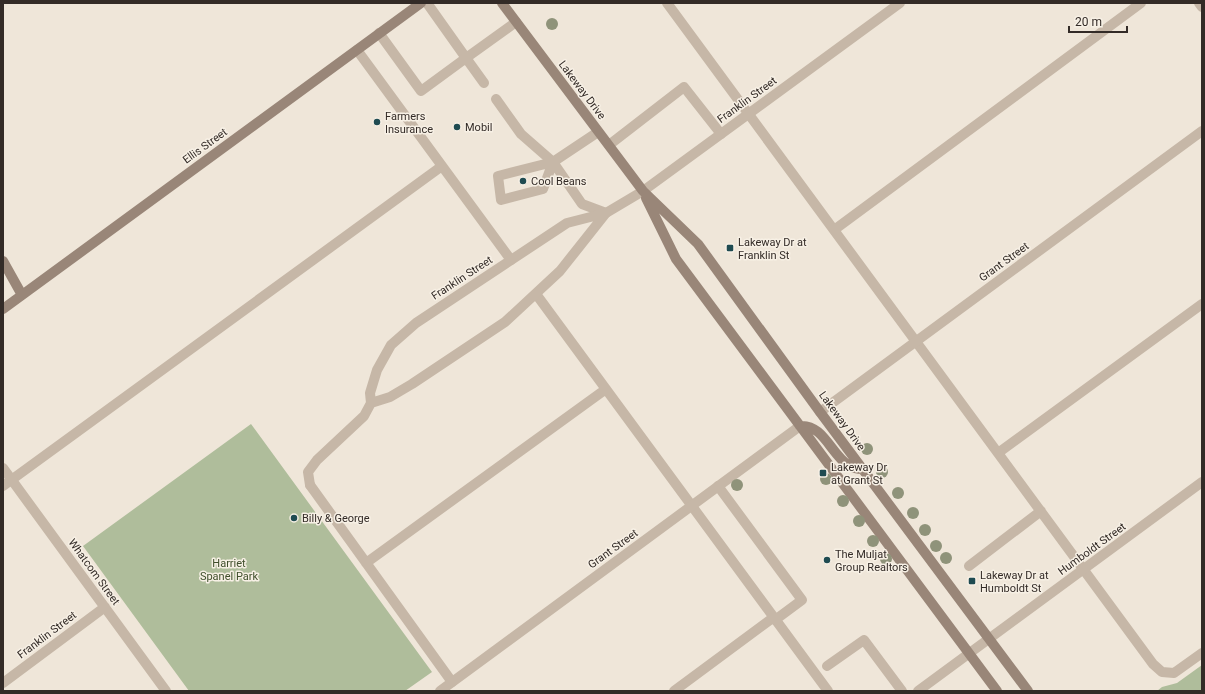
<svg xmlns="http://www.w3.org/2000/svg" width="1205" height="694" font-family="Roboto,sans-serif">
  <rect width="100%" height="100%" fill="#efe6d9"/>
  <path fill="#afbd9b" d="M 251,424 L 432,672 L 405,691 L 189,691 L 83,546 Z
    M 1202,665 L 1202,691 L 1157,691 L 1162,687 L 1177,683 Z"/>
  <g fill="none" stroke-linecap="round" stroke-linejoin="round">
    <path stroke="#c6b7a7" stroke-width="10" d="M 427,3 L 466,58 L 516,22
      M 667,3 L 1153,664 L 1162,672 L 1174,673 L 1202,653
      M 379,33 L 421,91 L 466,58 L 484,83
      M 357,50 L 511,260
      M 496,99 L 521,134 L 553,162 L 598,132
      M 609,145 L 684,87 L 721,134
      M 553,162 L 543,189 L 501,200 L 498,176 Z
      M 553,162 L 582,204 L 606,213
      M 834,230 L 1141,3
      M 536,294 L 828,691
      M 998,453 L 1202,304
      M 310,485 L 452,682
      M 3,486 L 442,166
      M 718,486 L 802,600 L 775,620
      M 366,563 L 606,389
      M 969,566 L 1041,511
      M 827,666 L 864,640 L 902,691
      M 674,691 L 774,617"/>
    <path stroke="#c6b7a7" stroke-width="10" d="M 1199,3 L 1202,7
      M 371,403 L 390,397 L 412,384 L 505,322 L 560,271 L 606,213
      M 820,412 L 1202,131
      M 3,468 L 166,691
      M 310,485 L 308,472 L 317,460 L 364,416 L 371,403 L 370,393 L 377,370 L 391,345 L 416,323 L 567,223 L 606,213 L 643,191 L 900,3
      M 3,683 L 105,607
      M 440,691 L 800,426
      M 918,691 L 1202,482"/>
    <path stroke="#998678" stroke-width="10" d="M 502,3 L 643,191 L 698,244 L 820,412 L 1028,691
      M 646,198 L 676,259 L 997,691
      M 3,261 L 22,295
      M 3,309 L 421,3
      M 800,426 C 823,424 831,454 848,465 C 852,468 858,469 863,469"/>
  </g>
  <g fill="#8f937a">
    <circle cx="552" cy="24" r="6"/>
    <circle cx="867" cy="449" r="6"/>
    <circle cx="882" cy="472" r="6"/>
    <circle cx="826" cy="479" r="6"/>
    <circle cx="737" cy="485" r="6"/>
    <circle cx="898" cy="493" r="6"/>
    <circle cx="843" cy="501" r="6"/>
    <circle cx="913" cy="513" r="6"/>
    <circle cx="859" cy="521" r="6"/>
    <circle cx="925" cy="530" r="6"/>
    <circle cx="873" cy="541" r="6"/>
    <circle cx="936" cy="546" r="6"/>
    <circle cx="946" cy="558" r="6"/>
    <circle cx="886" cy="559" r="6"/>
  </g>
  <g fill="#1f4b51" stroke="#f7f0e5" stroke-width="1.5">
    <circle cx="377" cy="122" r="4"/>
    <circle cx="457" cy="127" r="4"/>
    <circle cx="523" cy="181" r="4"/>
    <rect x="726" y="244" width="8" height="8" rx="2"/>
    <rect x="819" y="469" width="8" height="8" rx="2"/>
    <circle cx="294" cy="518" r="4"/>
    <circle cx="827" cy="560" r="4"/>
    <rect x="968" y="577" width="8" height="8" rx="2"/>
  </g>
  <g text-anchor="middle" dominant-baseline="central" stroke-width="3" stroke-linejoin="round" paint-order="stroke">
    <g font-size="11" fill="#332b27" stroke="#f7f0e5">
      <text transform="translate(582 90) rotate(53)">Lakeway Drive</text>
      <text transform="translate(747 100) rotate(-36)">Franklin Street</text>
      <text transform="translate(205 146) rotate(-36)">Ellis Street</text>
      <text transform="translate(1004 262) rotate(-36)">Grant Street</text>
      <text transform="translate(462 278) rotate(-33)">Franklin Street</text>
      <text transform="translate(842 421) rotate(54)">Lakeway Drive</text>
      <text transform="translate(613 549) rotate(-36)">Grant Street</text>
      <text transform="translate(1092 549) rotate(-36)">Humboldt Street</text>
      <text transform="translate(94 572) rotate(54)">Whatcom Street</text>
      <text transform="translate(47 635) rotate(-37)">Franklin Street</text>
    </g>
    <g font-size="11" fill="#332b27" stroke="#f7f0e5" text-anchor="start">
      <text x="385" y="116">Farmers<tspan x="385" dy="13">Insurance</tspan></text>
      <text x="465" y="127">Mobil</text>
      <text x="531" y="181">Cool Beans</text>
      <text x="738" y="242">Lakeway Dr at<tspan x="738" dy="13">Franklin St</tspan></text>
      <text x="831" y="467">Lakeway Dr<tspan x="831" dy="13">at Grant St</tspan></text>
      <text x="302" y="518">Billy &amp; George</text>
      <text x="835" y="554">The Muljat<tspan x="835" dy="13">Group Realtors</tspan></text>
      <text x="980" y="575">Lakeway Dr at<tspan x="980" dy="13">Humboldt St</tspan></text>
    </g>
    <g font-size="11" fill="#404f2c" stroke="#f7f0e5">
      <text x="229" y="563">Harriet<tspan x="229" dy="13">Spanel Park</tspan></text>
    </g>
  </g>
  <rect width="1205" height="694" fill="none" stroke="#332b27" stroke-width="8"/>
  <path d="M1069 26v6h58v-6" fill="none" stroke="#332b27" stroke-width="2"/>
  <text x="1075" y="26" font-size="12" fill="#332b27" stroke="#f7f0e5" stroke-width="3" paint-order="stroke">20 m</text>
</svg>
